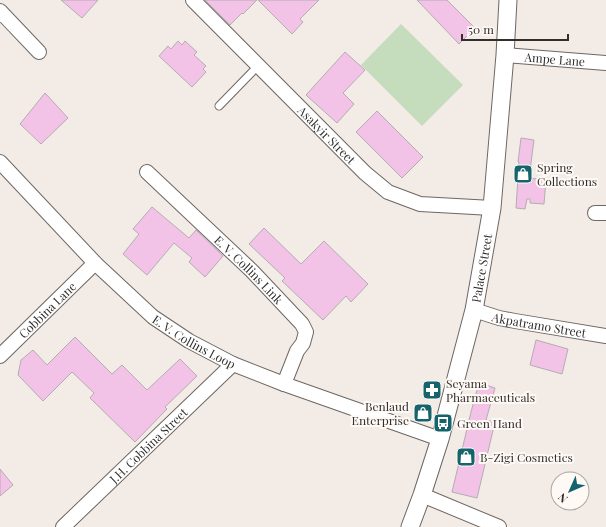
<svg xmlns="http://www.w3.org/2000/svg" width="606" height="527" font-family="'Playfair Display',serif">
  <rect width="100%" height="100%" fill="#f2ebe6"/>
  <path fill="#c5ddbc" d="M 401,24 L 463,85 L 422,126 L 361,65 Z"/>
  <path fill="#f3c2e7" stroke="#b4adb2" d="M 61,0 L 98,0 L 82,18 Z
    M 205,0 L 257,0 L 243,14 L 242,13 L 230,25 Z
    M 258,0 L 319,0 L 300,19 L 303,22 L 292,34 Z
    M 417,0 L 447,0 L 475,28 L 459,44 Z
    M 178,41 L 182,45 L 185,41 L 197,52 L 194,55 L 206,66 L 203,69 L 206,72 L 192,87 L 159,56 L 168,46 L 171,49 Z
    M 345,52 L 365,70 L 343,93 L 354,104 L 337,123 L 306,95 Z
    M 45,93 L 68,118 L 41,144 L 20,124 Z
    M 377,111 L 423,157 L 402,178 L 356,132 Z
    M 521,138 L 534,140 L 529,178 L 546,180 L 544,204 L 530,203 L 530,199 L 527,199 L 525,209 L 516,208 L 519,162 L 518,162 Z
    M 152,207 L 189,238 L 196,230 L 223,256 L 205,277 L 189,262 L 192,258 L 174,243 L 147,275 L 123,254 L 139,234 L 133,229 Z
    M 264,228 L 301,264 L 324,241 L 368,284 L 351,302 L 346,296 L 323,320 L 282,281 L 285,278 L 249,244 Z
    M 75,337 L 112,374 L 122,365 L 147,390 L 180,359 L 197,376 L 165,407 L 167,409 L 135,442 L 90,398 L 94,393 L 72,372 L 43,401 L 18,375 L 21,360 L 33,350 L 47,365 Z
    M 536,340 L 568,349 L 562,374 L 530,365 Z
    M 479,383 L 495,388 L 486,420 L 495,422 L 477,498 L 452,492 L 471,412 Z
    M 0,469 L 13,485 L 0,496 Z"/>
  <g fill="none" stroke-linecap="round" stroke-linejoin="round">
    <defs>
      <path id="service" d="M 219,106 L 258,66"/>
      <g id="minor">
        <path id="s1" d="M 193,0 L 365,173 L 388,192 L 420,204 L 492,208"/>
        <path d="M 0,11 L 39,52"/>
        <path id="s2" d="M 505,55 L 606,63"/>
        <path id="s3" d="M 0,162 L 95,263 L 153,317 L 189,341 L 233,364 L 284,384 L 440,439"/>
        <path id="s4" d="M 147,172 L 252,271 L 302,324 L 306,332 L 303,343 L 297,351 L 284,384"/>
        <path d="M 595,213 L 606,213"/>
        <path id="s5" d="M 474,310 L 499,318 L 515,321 L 606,336"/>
        <path id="s6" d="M 0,356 L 95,263"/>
        <path d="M 422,495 L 499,527"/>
        <path id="s7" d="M 63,527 L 233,364"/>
      </g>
      <g id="tertiary">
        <path id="s8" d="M 410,527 L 422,495 L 440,439 L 474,310 L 492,208 L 505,55 L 508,0"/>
      </g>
    </defs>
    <use href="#service" stroke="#6d6763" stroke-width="9"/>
    <use href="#minor" stroke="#6d6763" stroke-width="16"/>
    <use href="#tertiary" stroke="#6d6763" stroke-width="19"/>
    <use href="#service" stroke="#fff" stroke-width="7"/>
    <use href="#minor" stroke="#fff" stroke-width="14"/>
    <use href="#tertiary" stroke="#fff" stroke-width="17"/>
  </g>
  <defs>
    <symbol id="shop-square" viewBox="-11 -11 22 22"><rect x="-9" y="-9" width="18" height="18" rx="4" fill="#15636c" stroke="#fef9f5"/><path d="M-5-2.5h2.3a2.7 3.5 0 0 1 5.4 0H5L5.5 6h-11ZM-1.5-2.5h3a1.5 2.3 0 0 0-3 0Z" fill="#fff"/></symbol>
    <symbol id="pharmacy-square" viewBox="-11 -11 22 22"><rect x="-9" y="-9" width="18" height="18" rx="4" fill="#15636c" stroke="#fef9f5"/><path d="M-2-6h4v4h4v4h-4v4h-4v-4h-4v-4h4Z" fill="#fff"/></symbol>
    <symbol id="bus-square" viewBox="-11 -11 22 22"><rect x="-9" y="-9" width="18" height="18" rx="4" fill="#15636c" stroke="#fef9f5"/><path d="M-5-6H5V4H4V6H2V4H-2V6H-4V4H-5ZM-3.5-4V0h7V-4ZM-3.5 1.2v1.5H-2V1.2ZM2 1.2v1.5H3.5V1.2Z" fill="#fff"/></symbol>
  </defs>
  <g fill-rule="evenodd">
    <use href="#shop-square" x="512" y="163" width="22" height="22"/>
    <use href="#pharmacy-square" x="421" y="379" width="22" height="22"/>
    <use href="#shop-square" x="412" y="402" width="22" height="22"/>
    <use href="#bus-square" x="432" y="412" width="22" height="22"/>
    <use href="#shop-square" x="455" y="446" width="22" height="22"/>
  </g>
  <g text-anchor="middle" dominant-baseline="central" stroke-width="4" stroke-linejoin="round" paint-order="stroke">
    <g font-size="12" fill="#312e2c" stroke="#fef9f5">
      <text stroke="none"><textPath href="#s2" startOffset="50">Ampe Lane</textPath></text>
      <text stroke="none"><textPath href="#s1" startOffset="190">Asakyir Street</textPath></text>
      <text stroke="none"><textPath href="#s8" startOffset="269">Palace Street</textPath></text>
      <text stroke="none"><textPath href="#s4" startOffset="141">E. V. Collins Link</textPath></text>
      <text stroke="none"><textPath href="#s6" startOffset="66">Cobbina Lane</textPath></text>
      <text stroke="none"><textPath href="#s5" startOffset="67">Akpatramo Street</textPath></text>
      <text stroke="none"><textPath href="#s3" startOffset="266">E. V. Collins Loop</textPath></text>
      <text stroke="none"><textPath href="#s7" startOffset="118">J.H. Cobbina Street</textPath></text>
    </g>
    <g font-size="12" fill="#312e2c" stroke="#fef9f5" text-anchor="start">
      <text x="537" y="167">Spring<tspan x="537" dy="14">Collections</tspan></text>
      <text x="446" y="383">Seyama<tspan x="446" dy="14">Pharmaceuticals</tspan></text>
      <text x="409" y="406" text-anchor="end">Benlaud<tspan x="409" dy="14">Enterprise</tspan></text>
      <text x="457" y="423">Green Hand</text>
      <text x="480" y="457">B-Zigi Cosmetics</text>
    </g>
  </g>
  <g transform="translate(570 491) rotate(225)"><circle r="19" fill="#fef9f5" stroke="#aca8a5"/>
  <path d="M0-3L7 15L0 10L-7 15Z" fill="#15636c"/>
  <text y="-6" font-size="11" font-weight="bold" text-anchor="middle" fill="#312e2c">N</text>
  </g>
  <path d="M462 34v6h106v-6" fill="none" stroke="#312e2c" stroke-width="2"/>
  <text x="468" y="34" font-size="12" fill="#312e2c" stroke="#fef9f5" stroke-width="3" paint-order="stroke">50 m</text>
</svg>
